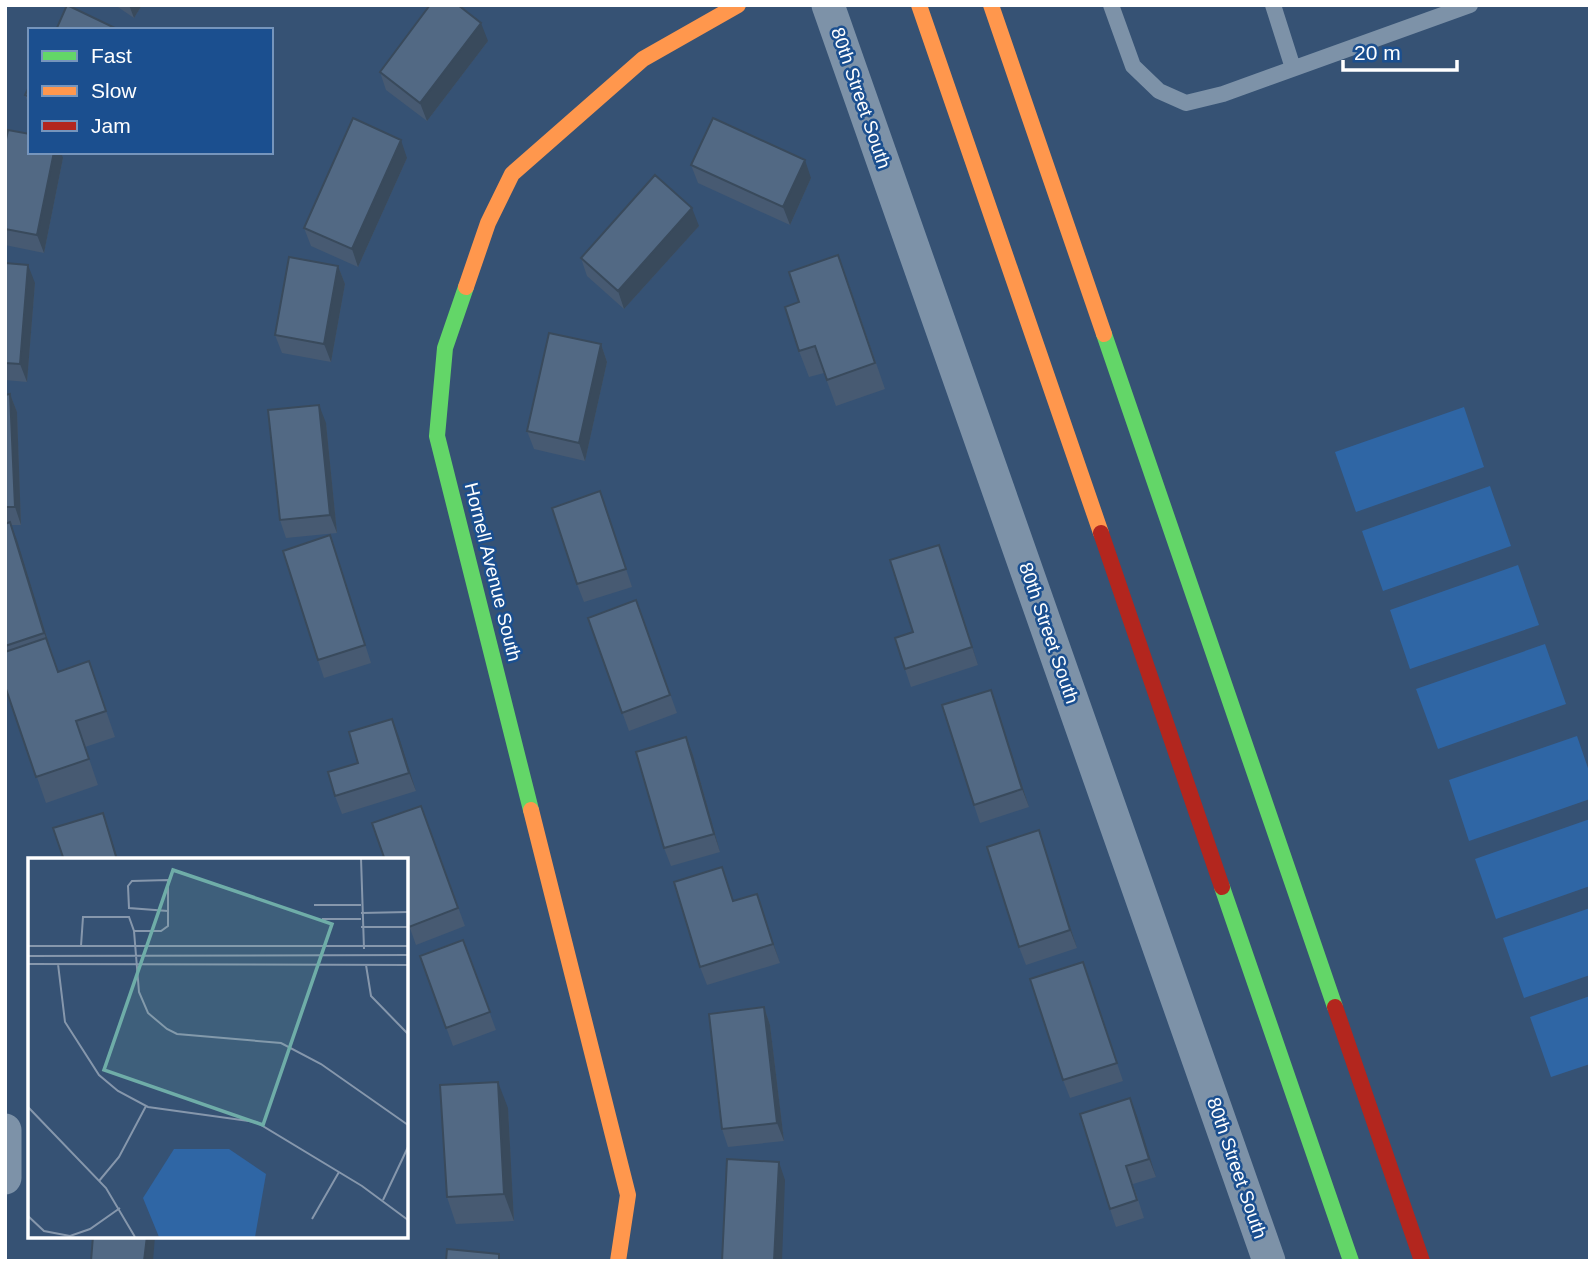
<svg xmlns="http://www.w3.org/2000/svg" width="1595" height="1266" font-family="Arial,sans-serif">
  <rect width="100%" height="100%" fill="#365274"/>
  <path fill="#2f66a5" d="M 1464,407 L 1484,467 L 1356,512 L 1335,452 Z
    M 1490,486 L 1511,546 L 1383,591 L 1362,531 Z
    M 1518,565 L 1539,625 L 1410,669 L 1390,610 Z
    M 1545,644 L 1566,704 L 1438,749 L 1416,689 Z
    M 1577,736 L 1590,774 L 1590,799 L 1469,841 L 1449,780 Z
    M 1590,819 L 1590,886 L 1496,919 L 1475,859 Z
    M 1590,908 L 1590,975 L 1524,998 L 1503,938 Z
    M 1590,996 L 1590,1064 L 1551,1077 L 1530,1017 Z"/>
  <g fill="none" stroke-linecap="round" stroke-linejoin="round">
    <path stroke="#7d92a8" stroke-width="16" d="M 1111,5 L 1133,66 L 1159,91 L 1186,103 L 1223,94 L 1470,5
      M 1273,5 L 1293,68"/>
    <path stroke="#7d92a8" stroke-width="33" d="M 828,5 L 1269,1261
      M 5,1130 L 5,1178"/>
    <path stroke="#63d668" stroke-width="16" d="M 466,287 L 445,348 L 437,436 L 531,810
      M 1104,334 L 1335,1007
      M 1222,887 L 1351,1261"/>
    <path stroke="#ff974d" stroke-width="16" d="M 919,5 L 1101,533
      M 991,5 L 1104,334
      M 466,287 L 488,223 L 512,174 L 643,59 L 738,5
      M 531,810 L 628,1195 L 618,1261"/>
    <path stroke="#b3261e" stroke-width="16" d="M 1101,533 L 1222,887
      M 1335,1007 L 1422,1261"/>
  </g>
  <path fill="#475a72" d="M 115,5 L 142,5 L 134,18 Z
    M 488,41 L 427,121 L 386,90 L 380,72 Z
    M 30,85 L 30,108 L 25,95 Z
    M 5,144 L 63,158 L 44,253 L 5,245 Z
    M 407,158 L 358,267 L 311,246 L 304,228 Z
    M 691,165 L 811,178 L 790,225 L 698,183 Z
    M 699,226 L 624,309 L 587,276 L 581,258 Z
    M 5,263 L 35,283 L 27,382 L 5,380 Z
    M 338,266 L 345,284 L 331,362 L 282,353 L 275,335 Z
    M 848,282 L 885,389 L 836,406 L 824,373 L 809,377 L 799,351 L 799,302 Z
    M 601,344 L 607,362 L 585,461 L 534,449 L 527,431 Z
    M 10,394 L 17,412 L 21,525 L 11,525 L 58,672 L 89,661 L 115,737 L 85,747 L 98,785 L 46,803 L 5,686 L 5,395 Z
    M 326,423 L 337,533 L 286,538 L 280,520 Z
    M 600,491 L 632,587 L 584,602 L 577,584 Z
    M 336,553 L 371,663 L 324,678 L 318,660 Z
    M 946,563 L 978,665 L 911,687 L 905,669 L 913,632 Z
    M 636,600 L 677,713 L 629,731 L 588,618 Z
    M 997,708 L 1029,807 L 980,823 L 974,805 Z
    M 392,719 L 416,791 L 342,814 L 335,796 L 358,763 Z
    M 686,737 L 693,755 L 720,852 L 671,866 L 664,848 Z
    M 421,806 L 465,926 L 416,945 L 406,917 Z
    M 1045,848 L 1077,948 L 1026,965 L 1019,947 Z
    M 757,894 L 780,963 L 707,985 L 700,967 L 734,901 Z
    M 463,940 L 496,1030 L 453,1046 L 420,956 Z
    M 1083,962 L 1123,1081 L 1070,1098 L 1063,1080 Z
    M 764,1007 L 770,1025 L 784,1141 L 728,1147 L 722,1129 Z
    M 1130,1098 L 1156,1177 L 1133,1184 L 1144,1218 L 1116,1227 L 1110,1209 Z
    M 508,1108 L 514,1221 L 456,1224 L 447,1197 Z"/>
  <path fill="#394a5c" d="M 129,5 L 142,5 L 134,18 Z
    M 481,23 L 488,41 L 427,121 L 420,103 Z
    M 401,140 L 407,158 L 358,267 L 352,249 Z
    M 54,152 L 61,152 L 63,158 L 44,253 L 37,235 Z
    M 805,160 L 811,178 L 790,225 L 783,207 Z
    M 692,208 L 699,226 L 624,309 L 618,291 Z
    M 28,265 L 35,283 L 27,382 L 20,364 Z
    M 338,266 L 345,284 L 331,362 L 324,344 Z
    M 601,344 L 607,362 L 585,461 L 579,443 Z
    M 10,394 L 17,412 L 21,525 L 15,507 Z
    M 319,405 L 326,423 L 337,533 L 330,515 Z
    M 10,522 L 17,540 L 51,651 L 44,633 Z
    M 939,545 L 946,563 L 978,665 L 972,647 Z
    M 991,690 L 997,708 L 1029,807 L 1022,789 Z
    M 392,719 L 399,737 L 416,791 L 409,773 Z
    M 686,737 L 693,755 L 720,852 L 714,834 Z
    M 103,813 L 109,831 L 118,860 L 117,860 Z
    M 1039,830 L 1045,848 L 1077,948 L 1070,930 Z
    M 757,894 L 780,963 L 773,944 Z
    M 764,1007 L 770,1025 L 784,1141 L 777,1123 Z
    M 498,1082 L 508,1108 L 514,1221 L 504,1194 Z
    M 1130,1098 L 1137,1116 L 1156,1177 L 1149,1159 Z
    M 779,1162 L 785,1180 L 782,1261 L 774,1261 Z
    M 147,1236 L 155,1236 L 153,1261 L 144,1261 Z"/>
  <path fill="#526984" stroke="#394a5c" stroke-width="2" d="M 67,5 L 115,28 L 114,30 L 56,30 Z
    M 430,5 L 458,5 L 481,23 L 420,103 L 380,72 Z
    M 30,85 L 30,97 L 25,95 Z
    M 353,118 L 401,140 L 352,249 L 304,228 Z
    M 713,118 L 805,160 L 783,207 L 691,165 Z
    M 8,130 L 30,134 L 30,152 L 54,152 L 37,235 L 5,229 L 5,144 Z
    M 655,175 L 692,208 L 618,291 L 581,258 Z
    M 838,255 L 875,363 L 827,380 L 815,346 L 799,351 L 785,307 L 799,302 L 789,272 Z
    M 289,257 L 338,266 L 324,344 L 275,335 Z
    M 5,263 L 28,265 L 20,364 L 5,363 Z
    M 549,333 L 601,344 L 579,443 L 527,431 Z
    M 10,394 L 15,507 L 5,507 L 5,395 Z
    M 319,405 L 330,515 L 280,520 L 268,410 Z
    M 600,491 L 626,569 L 577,584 L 552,508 Z
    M 10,522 L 44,633 L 5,646 L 5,524 Z
    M 330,535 L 365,645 L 318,660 L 283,551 Z
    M 939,545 L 972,647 L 905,669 L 895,638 L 913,632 L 890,560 Z
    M 636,600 L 670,695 L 622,713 L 588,618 Z
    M 46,638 L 58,672 L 89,661 L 106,711 L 76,721 L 89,759 L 36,777 L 5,686 L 5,652 Z
    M 991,690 L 1022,789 L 974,805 L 942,705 Z
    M 392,719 L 409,773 L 335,796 L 328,772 L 358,763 L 349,732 Z
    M 686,737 L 714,834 L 664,848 L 636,752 Z
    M 421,806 L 458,908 L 409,927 L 406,917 L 406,860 L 385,860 L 372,823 Z
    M 103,813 L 117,860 L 64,860 L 53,828 Z
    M 1039,830 L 1070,930 L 1019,947 L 987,847 Z
    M 722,867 L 733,901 L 757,894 L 773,944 L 700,967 L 674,882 Z
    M 463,940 L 490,1012 L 446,1028 L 420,956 Z
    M 1083,962 L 1117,1063 L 1063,1080 L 1030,979 Z
    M 764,1007 L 777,1123 L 722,1129 L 709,1014 Z
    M 498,1082 L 504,1194 L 447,1197 L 440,1085 Z
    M 1130,1098 L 1149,1159 L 1126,1166 L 1137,1200 L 1110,1209 L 1080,1114 Z
    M 727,1159 L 779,1162 L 774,1261 L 722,1261 Z
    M 93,1236 L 147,1236 L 144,1261 L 91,1261 Z
    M 447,1249 L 499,1254 L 499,1261 L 446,1261 Z"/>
  <g text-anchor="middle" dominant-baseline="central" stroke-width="5" stroke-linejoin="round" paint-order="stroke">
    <g font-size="19" fill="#fff" stroke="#1b4f8f">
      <text transform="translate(861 98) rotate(71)">80th Street South</text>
      <text transform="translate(493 572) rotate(76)">Hornell Avenue South</text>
      <text transform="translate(1049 633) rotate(71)">80th Street South</text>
      <text transform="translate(1237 1168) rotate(71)">80th Street South</text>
    </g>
  </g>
  <g transform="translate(28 858)">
    <rect width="380" height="380" fill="#365274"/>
    <path d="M 146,291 L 201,291 L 238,316 L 227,379 L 131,379 L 115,340 Z" fill="#2f66a5"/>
    <path fill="none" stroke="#8697ac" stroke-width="2" d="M 333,0 L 336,91M 286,47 L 333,47M 333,55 L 380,54M 294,61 L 333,61M 333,69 L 380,69M 106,73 L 133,73 L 140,68 L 140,22 L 104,23 L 100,28 L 101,50 L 140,53M 0,88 L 380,88M 53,88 L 55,59 L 101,59 L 106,73 L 111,134 L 120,155 L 139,171 L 149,176 L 253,185 L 293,206 L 380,267M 0,98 L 380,97M 0,106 L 380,107M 30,106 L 37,164 L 71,217 L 90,233 L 120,249 L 228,264 L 334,328 L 380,362M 338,107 L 343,138 L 380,176M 0,249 L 78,330 L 107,379M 71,323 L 91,299 L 118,248M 355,342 L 380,289M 0,358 L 16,373 L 42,378 L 62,371 L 92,350M 284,361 L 311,314"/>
    <path fill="#6fada8" fill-opacity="0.15" stroke="#6fada8" stroke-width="3.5" d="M 145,12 L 304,66 L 235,267 L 76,212 Z"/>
    <rect width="380" height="380" fill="none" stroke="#fff" stroke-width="3.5"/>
  </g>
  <rect width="1595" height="1266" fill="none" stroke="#ffffff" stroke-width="14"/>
  <rect x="28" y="28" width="245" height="126" fill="#1b4f8f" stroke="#7695bc" stroke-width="2"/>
  <rect x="42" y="51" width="35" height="10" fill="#63d668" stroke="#7695bc" stroke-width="2"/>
  <text x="91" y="63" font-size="21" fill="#ffffff">Fast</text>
  <rect x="42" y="86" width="35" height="10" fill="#ff974d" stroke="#7695bc" stroke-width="2"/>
  <text x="91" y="98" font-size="21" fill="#ffffff">Slow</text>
  <rect x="42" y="121" width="35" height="10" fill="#b3261e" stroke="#7695bc" stroke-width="2"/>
  <text x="91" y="133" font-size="21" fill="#ffffff">Jam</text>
  <path d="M1343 60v10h114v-10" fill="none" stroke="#ffffff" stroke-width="3.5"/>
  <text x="1354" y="60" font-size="21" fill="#ffffff" stroke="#1b4f8f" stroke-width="5" paint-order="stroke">20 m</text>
</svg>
